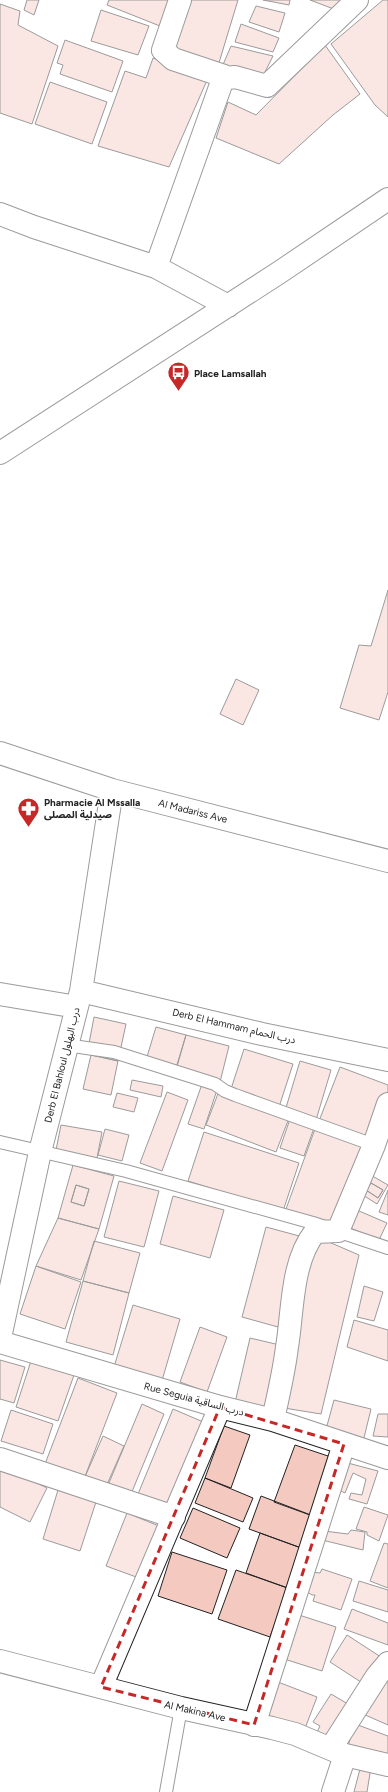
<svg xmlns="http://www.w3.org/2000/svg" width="388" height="1792" font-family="Figtree,'Noto Sans Arabic',sans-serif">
  <rect width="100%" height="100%" fill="#fff"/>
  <path fill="#f3c9c0" stroke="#222" fill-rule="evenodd" d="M 27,0 L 39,0 L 34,15 L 24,10 Z
    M 109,0 L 175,0 L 165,28 L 107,5 Z
    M 191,0 L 238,0 L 218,66 L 172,54 Z
    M 263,0 L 290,0 L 289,5 Z
    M 310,0 L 343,0 L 339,11 Z
    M 383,0 L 388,0 L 388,117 L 375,105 L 331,44 Z
    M 0,4 L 20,11 L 18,25 L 58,46 L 32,124 L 0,113 Z
    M 256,6 L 285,13 L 279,32 L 249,22 Z
    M 101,10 L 149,26 L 138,55 L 91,41 Z
    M 241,24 L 279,38 L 273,52 L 235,42 Z
    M 65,40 L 123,61 L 112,92 L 60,74 L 63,65 L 57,63 Z
    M 325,45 L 360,94 L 333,115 L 279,164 L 216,138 L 228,102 L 256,115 Z
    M 231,46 L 273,56 L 263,76 L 222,67 Z
    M 153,58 L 208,78 L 169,167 L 98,146 L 125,71 L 146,78 Z
    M 50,82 L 107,102 L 92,144 L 35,124 Z
    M 388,590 L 388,692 L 379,720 L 340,708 L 359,645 L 371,646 Z
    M 236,679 L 259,690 L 243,725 L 220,714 Z
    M 94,1017 L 126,1024 L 118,1061 L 87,1054 Z
    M 156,1027 L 186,1035 L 176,1068 L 146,1060 Z
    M 186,1035 L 229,1046 L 220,1082 L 176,1070 Z
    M 244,1049 L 293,1064 L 279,1107 L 230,1092 Z
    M 91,1055 L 118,1061 L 111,1095 L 83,1089 Z
    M 300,1061 L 331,1070 L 316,1120 L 285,1111 Z
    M 340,1067 L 388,1085 L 388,1095 L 370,1141 L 319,1121 Z
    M 132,1080 L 163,1086 L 161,1097 L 130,1090 Z
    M 202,1084 L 217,1090 L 204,1129 L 188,1124 Z
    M 219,1091 L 289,1118 L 276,1152 L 206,1125 Z
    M 167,1092 L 188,1100 L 162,1171 L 140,1163 Z
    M 117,1093 L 138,1098 L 134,1112 L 113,1107 Z
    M 290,1119 L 314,1128 L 304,1156 L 280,1148 Z
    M 61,1125 L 102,1132 L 97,1158 L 56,1150 Z
    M 105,1129 L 129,1135 L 122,1161 L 98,1155 Z
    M 315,1129 L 365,1147 L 335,1227 L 286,1209 Z
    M 204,1132 L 299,1163 L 283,1211 L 188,1181 Z
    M 73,1165 L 114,1176 L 99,1229 L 58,1218 ZM 76,1185 L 89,1189 L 84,1206 L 71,1202 Z
    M 369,1174 L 388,1185 L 377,1204 L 358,1192 ZM 371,1183 L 383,1190 L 378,1198 L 366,1190 Z
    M 119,1181 L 159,1191 L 144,1247 L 104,1237 Z
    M 371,1183 L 383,1190 L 378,1198 L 366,1190 Z
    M 76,1185 L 89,1189 L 84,1206 L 71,1202 Z
    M 388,1190 L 388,1215 L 379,1212 Z
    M 173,1196 L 224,1210 L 210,1258 L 160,1244 Z
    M 350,1207 L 387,1223 L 379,1240 L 343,1225 Z
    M 58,1218 L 99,1229 L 81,1280 L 36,1266 Z
    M 266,1227 L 303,1237 L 278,1327 L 242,1317 Z
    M 315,1236 L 359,1255 L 321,1414 L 278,1407 Z
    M 94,1241 L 140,1253 L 129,1293 L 83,1281 Z
    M 36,1266 L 81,1282 L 65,1329 L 20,1314 Z
    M 83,1281 L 129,1293 L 113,1355 L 66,1342 Z
    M 364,1286 L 383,1292 L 374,1321 L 357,1317 Z
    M 133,1305 L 180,1319 L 161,1384 L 113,1370 Z
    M 354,1320 L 388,1330 L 388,1361 L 347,1347 Z
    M 200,1327 L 227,1337 L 207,1392 L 180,1382 Z
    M 250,1338 L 284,1346 L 269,1414 L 234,1407 Z
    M 0,1360 L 25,1367 L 14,1403 L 0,1399 Z
    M 31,1361 L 74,1375 L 58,1421 L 16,1407 Z
    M 78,1378 L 117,1393 L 84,1479 L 45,1464 Z
    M 334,1400 L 371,1409 L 362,1446 L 325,1433 Z
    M 142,1404 L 164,1414 L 129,1499 L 106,1490 Z
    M 173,1409 L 208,1424 L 172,1508 L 138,1494 Z
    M 11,1410 L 53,1424 L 43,1454 L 1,1441 Z
    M 378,1414 L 388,1414 L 388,1437 L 373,1436 Z
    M 224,1426 L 250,1435 L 231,1488 L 205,1478 Z
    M 103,1436 L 124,1446 L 105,1489 L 84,1479 Z
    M 295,1445 L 331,1457 L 310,1515 L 274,1502 Z
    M 344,1462 L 378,1471 L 367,1504 L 349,1499 L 351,1493 L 362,1495 L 366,1479 L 353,1473 L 345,1493 L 339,1490 Z
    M 0,1465 L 47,1488 L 30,1522 L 0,1507 Z
    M 205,1478 L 253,1498 L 243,1522 L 195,1503 Z
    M 58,1490 L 96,1502 L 80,1551 L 43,1539 Z
    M 261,1496 L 316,1517 L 304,1549 L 249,1529 Z
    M 364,1507 L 388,1515 L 379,1541 L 367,1535 L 367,1532 L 356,1529 Z
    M 193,1508 L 240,1528 L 227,1558 L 180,1538 Z
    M 127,1513 L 159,1526 L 139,1578 L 106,1566 Z
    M 351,1530 L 365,1532 L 363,1550 L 322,1540 L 324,1531 L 348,1534 Z
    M 260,1533 L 304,1549 L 290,1589 L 246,1573 Z
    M 384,1543 L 388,1544 L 388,1588 L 370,1581 Z
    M 172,1552 L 227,1570 L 212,1614 L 158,1596 Z
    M 322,1569 L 352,1579 L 341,1610 L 313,1601 L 315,1595 L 312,1595 L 304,1590 L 311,1572 L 320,1573 Z
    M 236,1570 L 288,1588 L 270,1637 L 218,1619 Z
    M 359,1581 L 388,1590 L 388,1612 L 353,1601 Z
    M 352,1609 L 388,1623 L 388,1645 L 344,1629 Z
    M 296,1614 L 336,1627 L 322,1671 L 281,1658 Z
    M 347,1635 L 384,1659 L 367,1686 L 330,1662 Z
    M 379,1677 L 388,1681 L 388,1725 L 363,1714 Z
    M 278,1682 L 317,1697 L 304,1731 L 265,1716 Z
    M 331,1694 L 348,1704 L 328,1739 L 317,1732 L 320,1726 L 313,1722 Z
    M 355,1724 L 388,1736 L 388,1760 L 348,1746 Z
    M 361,1765 L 371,1767 L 367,1792 L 354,1792 Z"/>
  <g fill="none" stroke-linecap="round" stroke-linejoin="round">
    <defs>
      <path id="lane" d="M 66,1045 L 114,1052 L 215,1084 L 225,1091 L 235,1095 L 374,1145
        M 0,1142 L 126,1171 L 313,1223 L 388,1248
        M 166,1792 L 181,1708"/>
      <path id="street" d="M 180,0 L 163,50 L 173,59 L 224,76
        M 0,214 L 34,227 L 156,267 L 228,306
        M 156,267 L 224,76 L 228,78 L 235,77 L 267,86 L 357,0
        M 0,453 L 280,272 L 388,199
        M 0,753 L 112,790 L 388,861
        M 81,991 L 262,1034 L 388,1060
        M 0,994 L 77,1007
        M 0,1338 L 40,1152 L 81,991 L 112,790
        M 0,1342 L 220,1407 L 273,1420 L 388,1458
        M 273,1420 C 278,1396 284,1372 287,1347 C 293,1311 291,1262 315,1232 L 338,1231 L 374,1145 L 388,1104
        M 0,1459 L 174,1517
        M 0,1661 L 181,1708 L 272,1728 L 295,1734 L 345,1755 L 388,1765
        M 101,1687 L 220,1407
        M 254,1725 L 344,1444
        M 331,1748 L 377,1676 L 388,1663
        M 333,1792 L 345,1755"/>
    </defs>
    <use href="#lane" stroke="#222" stroke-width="14"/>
    <use href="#street" stroke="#222" stroke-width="24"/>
    <use href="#lane" stroke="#fff" stroke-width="12"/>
    <use href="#street" stroke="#fff" stroke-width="22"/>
  </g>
  <path d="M0 0H388V1792H0ZM 220,1407 L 344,1444 L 254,1725 L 101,1687 Z" fill="#fff" fill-opacity=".55" fill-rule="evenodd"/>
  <path fill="none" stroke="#c62828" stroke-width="3" stroke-dasharray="8 5" stroke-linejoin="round" d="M 220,1407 L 344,1444 L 254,1725 L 101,1687 Z"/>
  <defs>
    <symbol id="bus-pin" viewBox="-11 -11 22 30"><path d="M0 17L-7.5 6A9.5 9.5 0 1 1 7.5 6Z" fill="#c62828" stroke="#fff"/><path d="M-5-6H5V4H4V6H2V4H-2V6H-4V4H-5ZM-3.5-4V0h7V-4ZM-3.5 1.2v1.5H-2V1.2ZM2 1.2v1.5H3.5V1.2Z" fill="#fff"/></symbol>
    <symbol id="pharmacy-pin" viewBox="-11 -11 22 30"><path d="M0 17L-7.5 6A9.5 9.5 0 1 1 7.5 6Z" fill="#c62828" stroke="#fff"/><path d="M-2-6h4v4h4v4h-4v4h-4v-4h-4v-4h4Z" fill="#fff"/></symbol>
  </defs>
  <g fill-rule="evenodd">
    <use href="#bus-pin" x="166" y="360" width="25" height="34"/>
    <use href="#pharmacy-pin" x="16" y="796" width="25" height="34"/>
  </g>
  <g text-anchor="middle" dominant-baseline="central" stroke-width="3" stroke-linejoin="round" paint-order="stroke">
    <g font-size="10" font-weight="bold" fill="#222" stroke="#fff" text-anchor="start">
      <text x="194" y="373">Place Lamsallah</text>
      <text x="44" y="802">Pharmacie Al Mssalla<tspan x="44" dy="12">صيدلية المصلى</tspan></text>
    </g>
    <g font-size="10" fill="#222" stroke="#fff">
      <text transform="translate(193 811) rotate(14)">Al Madariss Ave</text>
      <text transform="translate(234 1026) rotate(13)">Derb El Hammam درب الحمام</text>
      <text transform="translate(62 1065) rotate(-76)">Derb El Bahloul درب البهلول</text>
      <text transform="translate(194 1399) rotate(15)">Rue Seguia درب الساقية</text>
      <text transform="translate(195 1711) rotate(13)">Al Makina Ave</text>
    </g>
  </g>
</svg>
